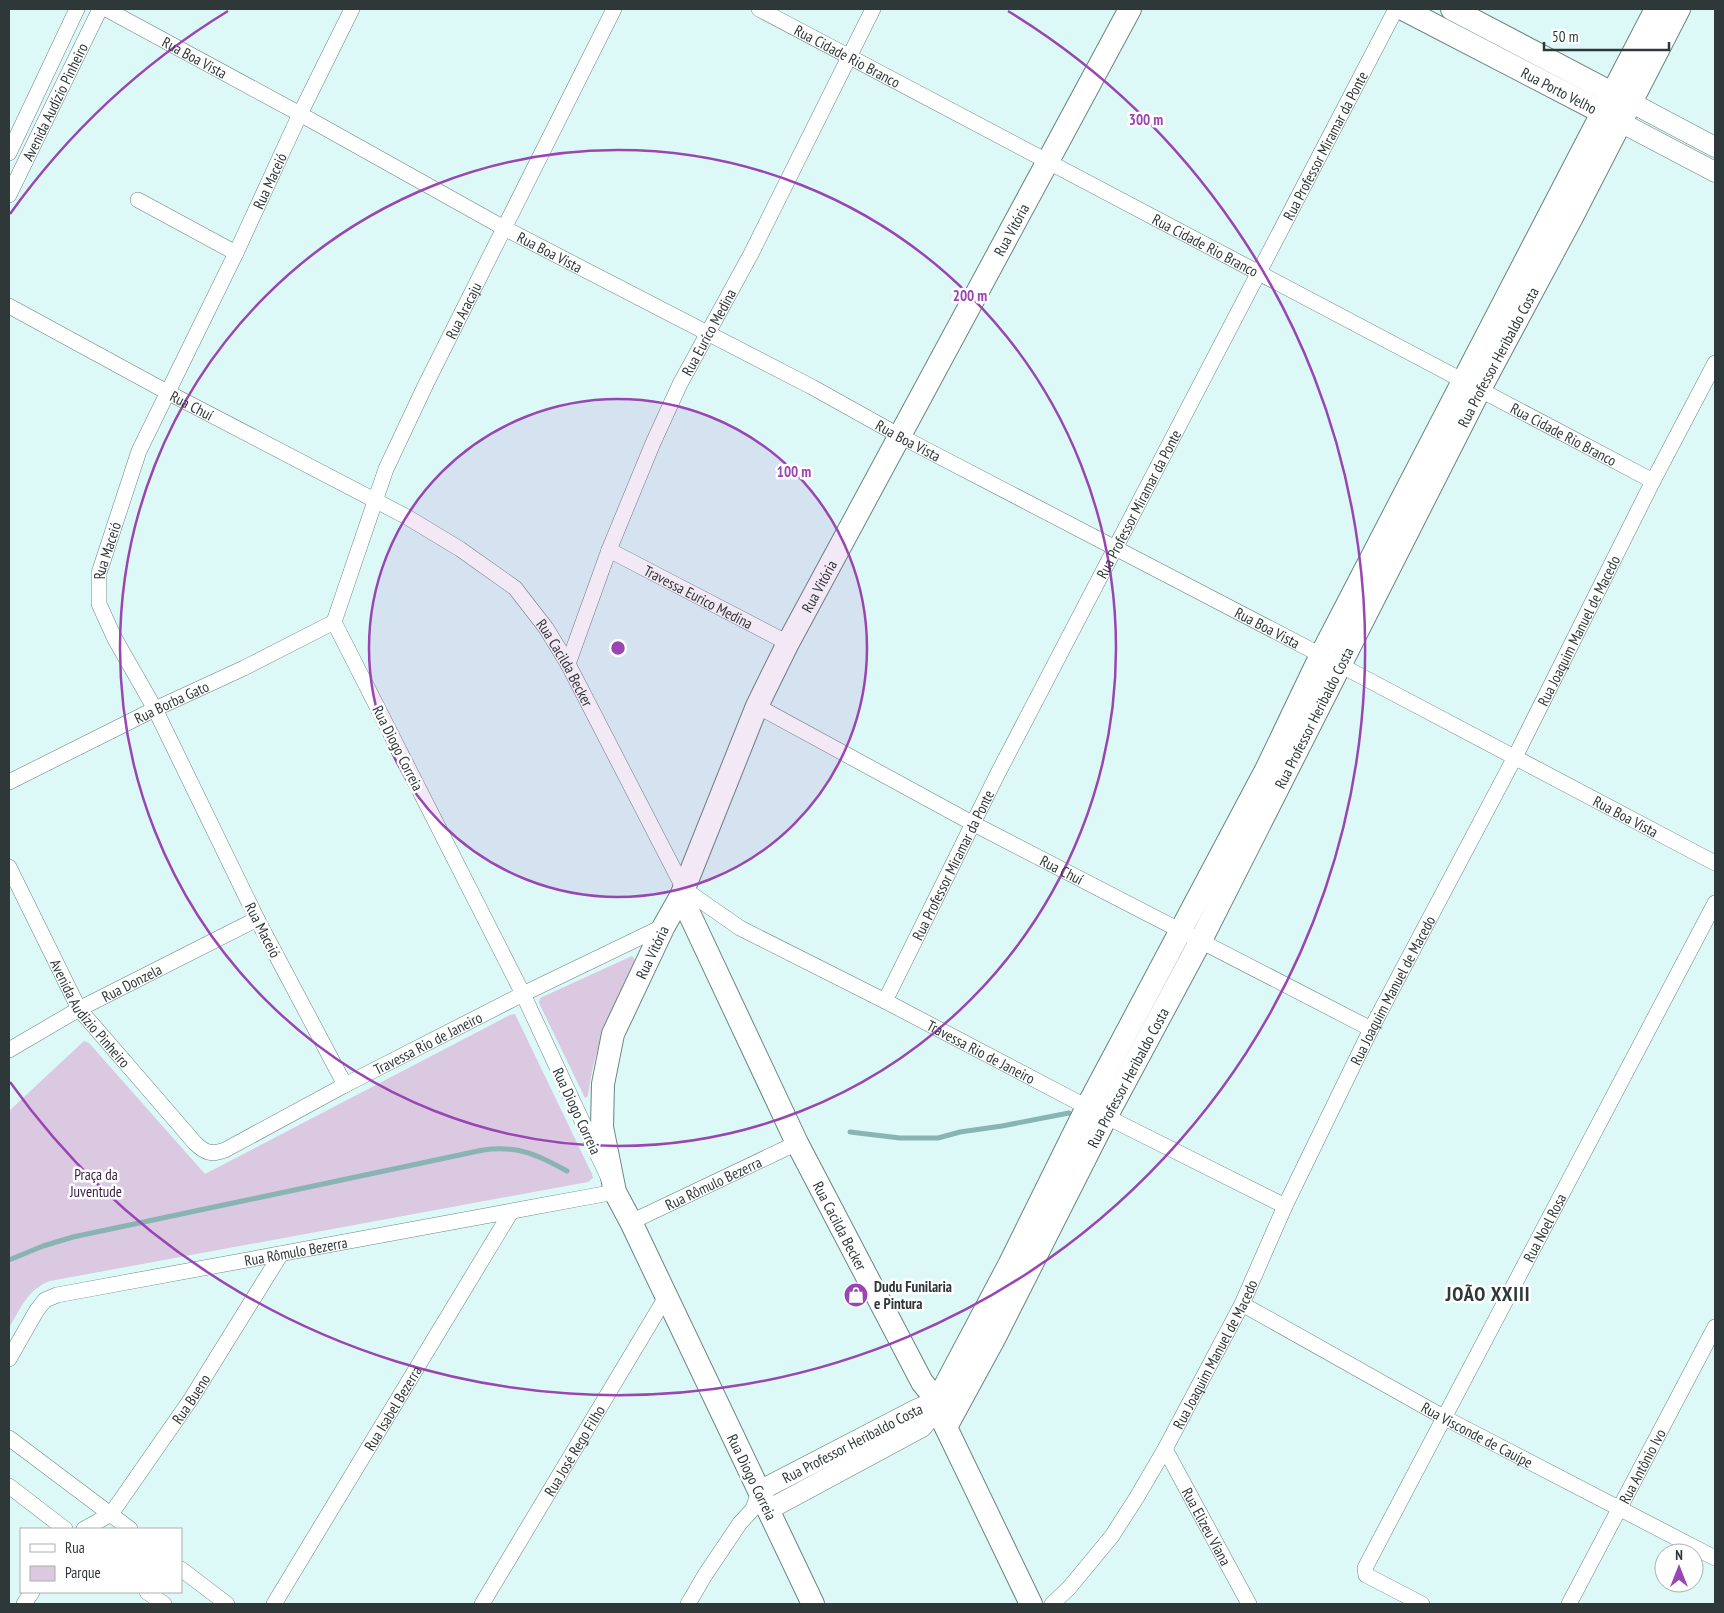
<svg xmlns="http://www.w3.org/2000/svg" width="1724" height="1613" font-family="'PT Sans Narrow',sans-serif">
  <rect width="100%" height="100%" fill="#ddf9f7"/>
  <path fill="#dbc8e1" d="M 632,956 L 635,960 C 614,1006 594,1045 588,1096 L 585,1098 L 539,1003 L 540,998 Z
    M 515,1014 L 592,1174 L 593,1178 L 588,1182 L 50,1281 C 27,1290 21,1308 9,1328 L 9,1111 L 84,1041 L 89,1043 L 205,1174 L 510,1015 Z"/>
  <g fill="none" stroke-linecap="round" stroke-linejoin="round">
    <path stroke="#88b4b1" stroke-width="5" d="M 850,1132 L 900,1138 L 938,1138 L 960,1132 L 1002,1126 L 1069,1113
      M 9,1260 L 43,1246 L 73,1237 L 483,1150 C 518,1145 538,1155 567,1171"/>
    <defs>
      <g id="street">
        <path id="s1" d="M 106,9 L 300,114 L 504,228 L 812,387 L 900,436 L 1340,665 L 1715,863"/>
        <path id="s2" d="M 759,9 L 1653,481"/>
        <path d="M 9,153 L 77,9"/>
        <path id="s3" d="M 9,195 L 100,9"/>
        <path d="M 138,200 L 236,253"/>
        <path id="s4" d="M 9,306 L 167,392 L 407,517 L 460,549 L 515,588 L 546,628 L 568,664 L 684,889 L 740,928 L 885,1001 L 1087,1107 L 1285,1206"/>
        <path id="s5" d="M 609,550 L 788,643"/>
        <path id="s6" d="M 334,622 L 386,469 L 426,384 L 614,9"/>
        <path id="s7" d="M 568,664 L 609,550 L 653,443 L 680,384 L 751,254 L 873,9"/>
        <path id="s8" d="M 757,706 L 972,823 L 1371,1029"/>
        <path id="s9" d="M 9,782 L 155,709 L 244,668 L 334,622"/>
        <path id="s10" d="M 9,867 L 79,1009 L 195,1143 C 205,1153 212,1155 225,1150 L 345,1085 L 523,994 L 664,926"/>
        <path id="s11" d="M 885,1001 L 997,775 L 1396,9"/>
        <path id="s12" d="M 9,1050 L 79,1009 L 257,919"/>
        <path id="s13" d="M 345,1085 L 257,919 L 155,709 L 115,639 L 99,604 L 99,573 L 139,451 L 236,253 L 300,114 L 352,9"/>
        <path id="s14" d="M 631,1222 L 797,1143"/>
        <path id="s15" d="M 1242,1304 L 1445,1418 L 1715,1558"/>
        <path id="s16" d="M 9,1359 L 37,1310 L 45,1300 L 57,1295 L 615,1192 L 523,994 L 334,622"/>
        <path d="M 9,1438 L 130,1529"/>
        <path id="s17" d="M 1165,1449 L 1249,1604"/>
        <path d="M 9,1486 L 65,1529"/>
        <path id="s18" d="M 84,1529 L 111,1514 L 191,1399 L 281,1254"/>
        <path d="M 181,1569 L 227,1604"/>
        <path d="M 147,1592 L 164,1604"/>
        <path d="M 24,1604 L 32,1592"/>
        <path id="s19" d="M 274,1604 L 511,1212"/>
        <path id="s20" d="M 482,1604 L 666,1297"/>
        <path d="M 688,1604 L 705,1575 L 740,1523 L 753,1509 L 759,1491"/>
        <path id="s21" d="M 1052,1604 L 1069,1588 L 1112,1536 L 1137,1497 L 1165,1449 L 1242,1304 L 1285,1206 L 1371,1029 L 1515,757 L 1653,481 L 1715,363"/>
        <path id="s22" d="M 1422,1604 L 1366,1575 L 1365,1568 L 1715,903"/>
        <path id="s23" d="M 1569,1604 L 1715,1327"/>
      </g>
      <g id="secondary">
        <path d="M 1630,102 L 1715,147"/>
        <path d="M 1620,122 L 1715,172"/>
        <path id="s24" d="M 759,1491 L 915,1410 L 937,1401"/>
        <path d="M 768,1510 L 922,1427 L 932,1414 L 937,1401"/>
      </g>
      <g id="primary">
        <path id="s25" d="M 1403,9 L 1615,119"/>
        <path d="M 1452,9 L 1625,100"/>
        <path id="s26" d="M 681,896 L 797,1143 L 922,1382 L 937,1401 L 940,1415 L 1031,1604"/>
        <path d="M 937,1401 L 1009,1265 L 1087,1107 L 1266,770 L 1321,655 L 1656,9"/>
        <path id="s27" d="M 946,1427 L 994,1339 L 1106,1117 L 1201,940 L 1480,389 L 1572,217 L 1679,9"/>
        <path id="s28" d="M 813,1604 L 631,1222 L 615,1192 L 602,1127 L 603,1084 L 613,1034 L 664,926 L 681,896 L 757,706 L 788,643 L 1130,9"/>
      </g>
    </defs>
    <use href="#street" stroke="#6a8482" stroke-width="16"/>
    <use href="#secondary" stroke="#6a8482" stroke-width="21"/>
    <use href="#primary" stroke="#6a8482" stroke-width="24"/>
    <use href="#street" stroke="#fff" stroke-width="15"/>
    <use href="#secondary" stroke="#fff" stroke-width="20"/>
    <use href="#primary" stroke="#fff" stroke-width="22"/>
  </g>
  <circle cx="618" cy="648" r="249" fill="#9945b2" fill-opacity=".12"/>
  <g fill="none" stroke="#9945b2" stroke-width="2.5">
    <circle cx="618" cy="648" r="249"/>
    <circle cx="618" cy="648" r="498"/>
    <path d="M10 214A747 747 0 0 1 228 11M1008 11A747 747 0 1 1 10 1082"/>
  </g>
  <defs>
    <symbol id="shop-disc" viewBox="-11 -11 22 22"><circle r="9.5" fill="#9945b2" stroke="#fff"/><path d="M-5-2.5h2.3a2.7 3.5 0 0 1 5.4 0H5L5.5 6h-11ZM-1.5-2.5h3a1.5 2.3 0 0 0-3 0Z" fill="#fff"/></symbol>
  </defs>
  <g fill-rule="evenodd">
    <use href="#shop-disc" x="842" y="1281" width="28" height="28"/>
  </g>
  <g text-anchor="middle" dominant-baseline="central" stroke-width="5" stroke-linejoin="round" paint-order="stroke">
    <g font-size="15" fill="#2e3838" stroke="#fff">
      <text stroke="none"><textPath href="#s2" startOffset="100">Rua Cidade Rio Branco</textPath></text>
      <text stroke="none"><textPath href="#s1" startOffset="101">Rua Boa Vista</textPath></text>
      <text stroke="none"><textPath href="#s25" startOffset="176">Rua Porto Velho</textPath></text>
      <text stroke="none"><textPath href="#s3" startOffset="104">Avenida Audízio Pinheiro</textPath></text>
      <text stroke="none"><textPath href="#s11" startOffset="962">Rua Professor Miramar da Ponte</textPath></text>
      <text stroke="none"><textPath href="#s13" startOffset="1000">Rua Maceió</textPath></text>
      <text stroke="none"><textPath href="#s28" startOffset="1516">Rua Vitória</textPath></text>
      <text stroke="none"><textPath href="#s2" startOffset="505">Rua Cidade Rio Branco</textPath></text>
      <text stroke="none"><textPath href="#s1" startOffset="506">Rua Boa Vista</textPath></text>
      <text stroke="none"><textPath href="#s6" startOffset="338">Rua Aracaju</textPath></text>
      <text stroke="none"><textPath href="#s7" startOffset="361">Rua Euríco Medina</textPath></text>
      <text stroke="none"><textPath href="#s27" startOffset="1204">Rua Professor Heribaldo Costa</textPath></text>
      <text stroke="none"><textPath href="#s4" startOffset="208">Rua Chuí</textPath></text>
      <text stroke="none"><textPath href="#s2" startOffset="910">Rua Cidade Rio Branco</textPath></text>
      <text stroke="none"><textPath href="#s1" startOffset="911">Rua Boa Vista</textPath></text>
      <text stroke="none"><textPath href="#s11" startOffset="558">Rua Professor Miramar da Ponte</textPath></text>
      <text stroke="none"><textPath href="#s13" startOffset="595">Rua Maceió</textPath></text>
      <text stroke="none"><textPath href="#s28" startOffset="1111">Rua Vitória</textPath></text>
      <text stroke="none"><textPath href="#s5" startOffset="101">Travessa Eurico Medina</textPath></text>
      <text stroke="none"><textPath href="#s1" startOffset="1316">Rua Boa Vista</textPath></text>
      <text stroke="none"><textPath href="#s21" startOffset="1110">Rua Joaquim Manuel de Macedo</textPath></text>
      <text stroke="none"><textPath href="#s4" startOffset="670">Rua Cacilda Becker</textPath></text>
      <text stroke="none"><textPath href="#s9" startOffset="181">Rua Borba Gato</textPath></text>
      <text stroke="none"><textPath href="#s27" startOffset="799">Rua Professor Heribaldo Costa</textPath></text>
      <text transform="translate(398 748) rotate(63)">Rua Diogo Correia</text>
      <text stroke="none"><textPath href="#s1" startOffset="1721">Rua Boa Vista</textPath></text>
      <text stroke="none"><textPath href="#s11" startOffset="152">Rua Professor Miramar da Ponte</textPath></text>
      <text stroke="none"><textPath href="#s8" startOffset="346">Rua Chuí</textPath></text>
      <text transform="translate(263 930) rotate(63)">Rua Maceió</text>
      <text stroke="none"><textPath href="#s28" startOffset="708">Rua Vitória</textPath></text>
      <text stroke="none"><textPath href="#s12" startOffset="140">Rua Donzela</textPath></text>
      <text stroke="none"><textPath href="#s21" startOffset="705">Rua Joaquim Manuel de Macedo</textPath></text>
      <text stroke="none"><textPath href="#s10" startOffset="168">Avenida Audízio Pinheiro</textPath></text>
      <text stroke="none"><textPath href="#s10" startOffset="598">Travessa Rio de Janeiro</textPath></text>
      <text stroke="none"><textPath href="#s4" startOffset="1265">Travessa Rio de Janeiro</textPath></text>
      <text stroke="none"><textPath href="#s27" startOffset="394">Rua Professor Heribaldo Costa</textPath></text>
      <text transform="translate(577 1111) rotate(65)">Rua Diogo Correia</text>
      <text stroke="none"><textPath href="#s14" startOffset="91">Rua Rômulo Bezerra</textPath></text>
      <text stroke="none"><textPath href="#s26" startOffset="366">Rua Cacilda Becker</textPath></text>
      <text stroke="none"><textPath href="#s22" startOffset="455">Rua Noel Rosa</textPath></text>
      <text stroke="none"><textPath href="#s16" startOffset="325">Rua Rômulo Bezerra</textPath></text>
      <text stroke="none"><textPath href="#s21" startOffset="300">Rua Joaquim Manuel de Macedo</textPath></text>
      <text stroke="none"><textPath href="#s18" startOffset="171">Rua Bueno</textPath></text>
      <text stroke="none"><textPath href="#s19" startOffset="229">Rua Isabel Bezerra</textPath></text>
      <text stroke="none"><textPath href="#s15" startOffset="269">Rua Visconde de Cauípe</textPath></text>
      <text stroke="none"><textPath href="#s24" startOffset="105">Rua Professor Heribaldo Costa</textPath></text>
      <text stroke="none"><textPath href="#s20" startOffset="179">Rua José Rego Filho</textPath></text>
      <text stroke="none"><textPath href="#s23" startOffset="156">Rua Antônio Ivo</textPath></text>
      <text transform="translate(752 1477) rotate(64)">Rua Diogo Correia</text>
      <text stroke="none"><textPath href="#s17" startOffset="88">Rua Elizeu Viana</textPath></text>
    </g>
    <g font-size="15" fill="#3a1c43" stroke="#fff">
      <text x="96" y="1174">Praça da<tspan x="96" dy="17">Juventude</tspan></text>
    </g>
    <g font-size="15" font-weight="bold" fill="#2e3838" stroke="#fff" text-anchor="start">
      <text x="874" y="1286">Dudu Funilaria<tspan x="874" dy="17">e Pintura</tspan></text>
    </g>
    <g font-size="20" font-weight="bold" letter-spacing="1" fill="#2e3838" stroke="#fff">
      <text x="1488" y="1294">JOÃO XXIII</text>
    </g>
  </g>
  <circle cx="618" cy="648" r="8" fill="#9945b2" stroke="#fff" stroke-width="2.5"/>
  <g font-size="15" text-anchor="middle" font-weight="bold" fill="#9945b2" stroke="#fff" stroke-width="5" stroke-linejoin="round" paint-order="stroke">
    <text x="1146" y="125">300 m</text>
    <text x="970" y="301">200 m</text>
    <text x="794" y="477">100 m</text>
  </g>
  <rect width="1724" height="1613" fill="none" stroke="#2e3838" stroke-width="20"/>
  <rect x="20" y="1528" width="162" height="65" fill="#ffffff" stroke="#abafaf"/>
  <rect x="30" y="1544" width="25" height="8" fill="#ffffff" stroke="#abafaf"/>
  <text x="65" y="1553" font-size="15" fill="#2e3838">Rua</text>
  <rect x="30" y="1566" width="25" height="15" fill="#dbc8e1" stroke="#abafaf"/>
  <text x="65" y="1578" font-size="15" fill="#2e3838">Parque</text>
  <g transform="translate(1679 1568)"><circle r="24" fill="#ffffff" stroke="#abafaf"/>
  <path d="M0-4L9 19L0 12L-9 19Z" fill="#9945b2"/>
  <text y="-8" font-size="14" font-weight="bold" text-anchor="middle" fill="#2e3838">N</text>
  </g>
  <path d="M1544 42v8h125v-8" fill="none" stroke="#2e3838" stroke-width="2.5"/>
  <text x="1552" y="42" font-size="15" fill="#2e3838" stroke="#ffffff" stroke-width="4" paint-order="stroke">50 m</text>
</svg>
